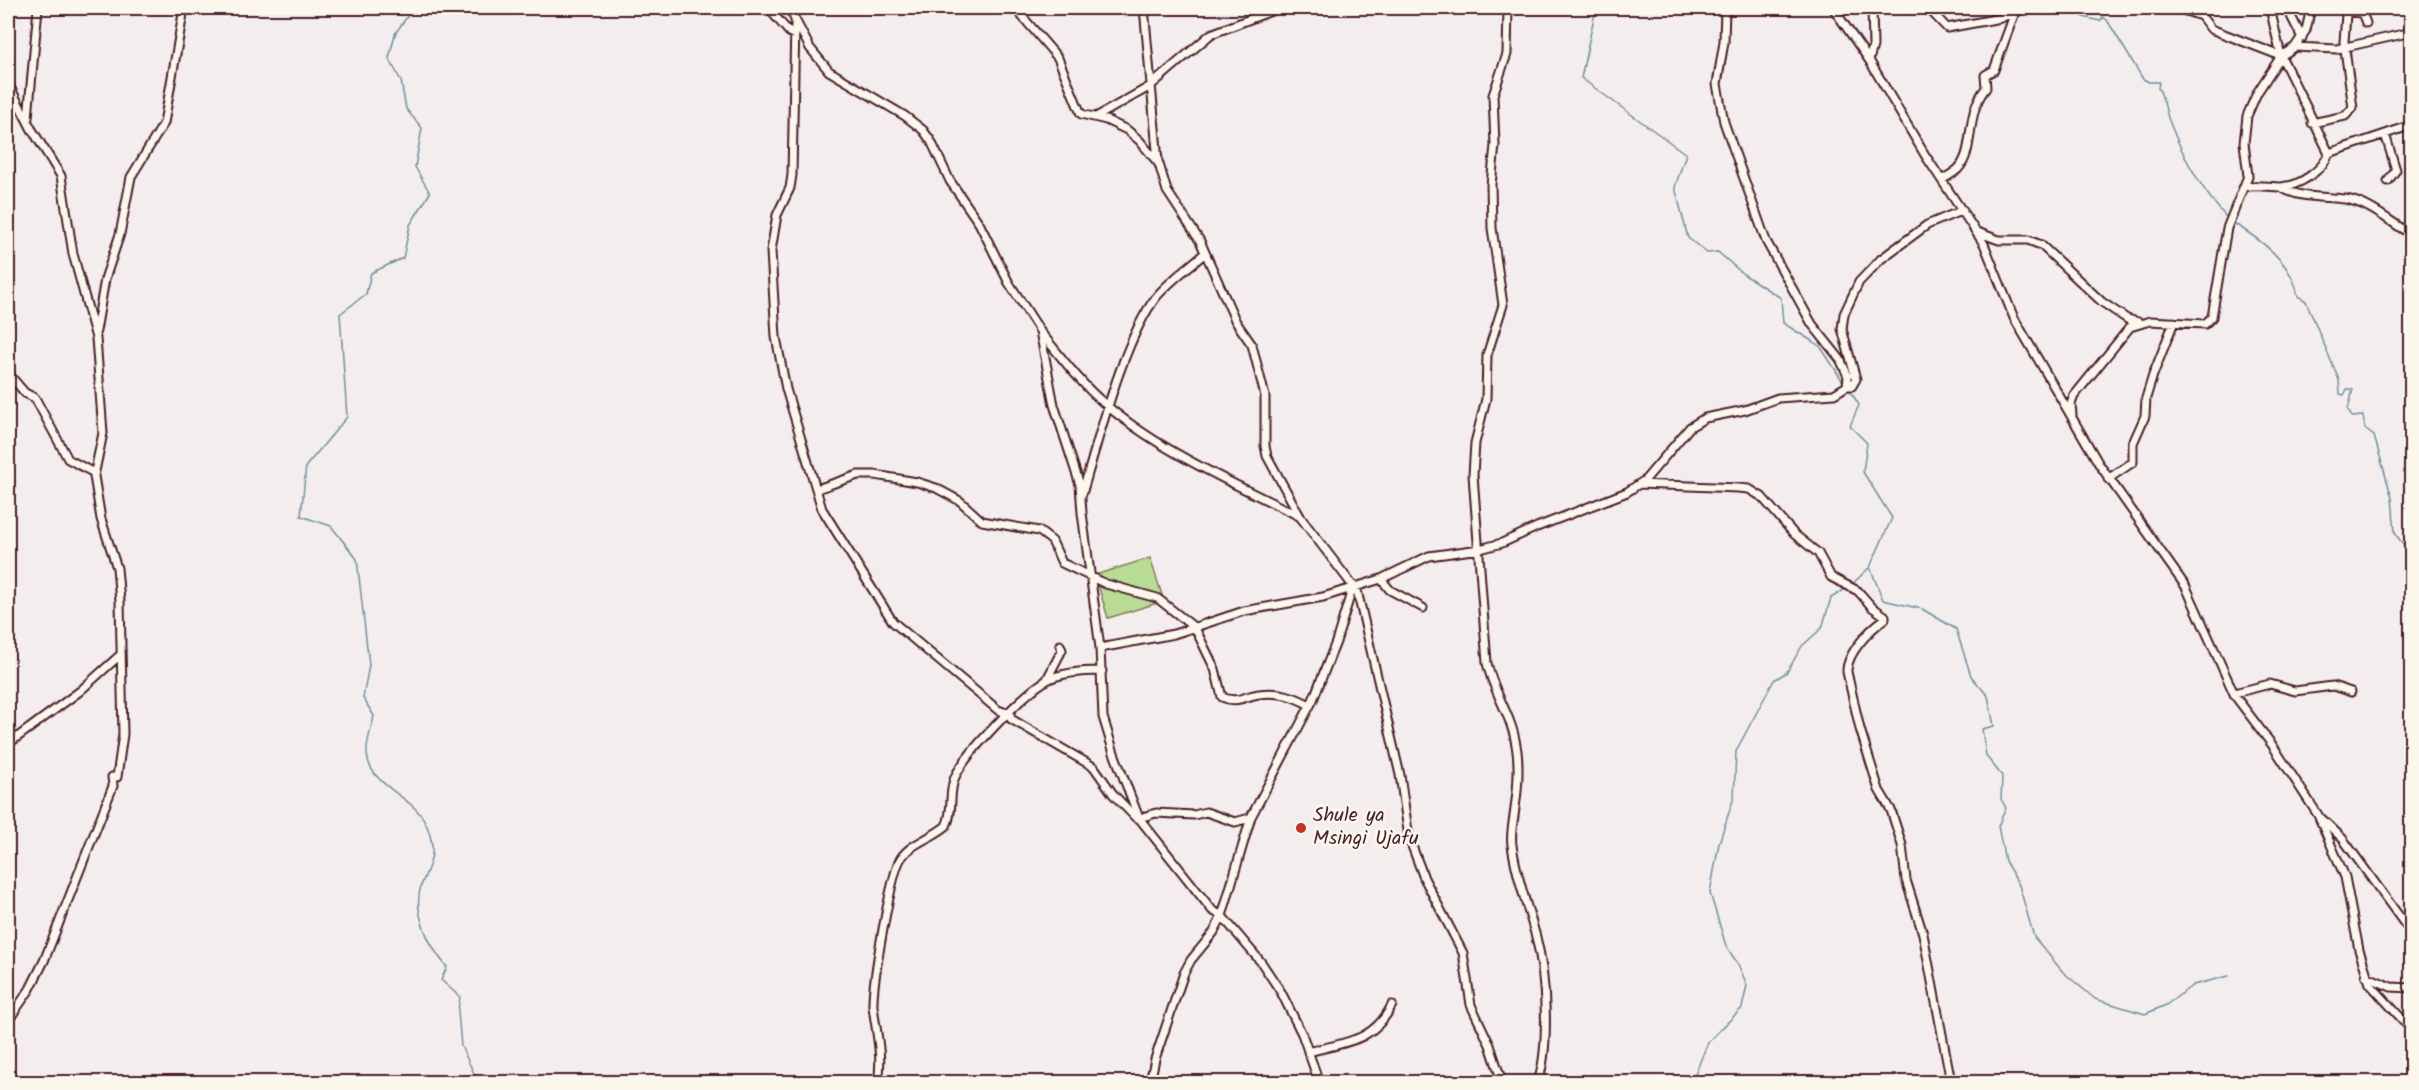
<svg xmlns="http://www.w3.org/2000/svg" width="2419" height="1090" font-family="Kalam,sans-serif">
  <rect width="100%" height="100%" fill="#f3edee"/>
  <filter id="ink" filterUnits="userSpaceOnUse"><feTurbulence type="fractalNoise" baseFrequency=".0167" numOctaves="2"/><feDisplacementMap in="SourceGraphic" scale="12" xChannelSelector="R" yChannelSelector="G"/><feConvolveMatrix kernelMatrix="1 2 1 2 8 2 1 2 1" color-interpolation-filters="sRGB"/></filter>
  <g filter="url(#ink)">
    <path fill="#b9dc95" stroke="#827e60" stroke-width="1.5" d="M 1150,558 L 1164,601 L 1108,618 L 1095,575 Z"/>
    <g fill="none" stroke-linecap="round" stroke-linejoin="round">
      <path stroke="#71909c" stroke-width="1.5" d="M 413,8 L 395,34 L 389,58 L 401,81 L 406,109 L 422,128 L 415,167 L 430,193 L 410,225 L 403,258 L 371,273 L 366,294 L 340,314 L 347,417 L 306,466 L 301,516 L 331,526 L 357,559 L 369,665 L 363,698 L 374,716 C 372,726 368,737 367,748 C 364,788 418,794 428,829 C 437,855 430,862 421,886 C 412,913 430,947 447,967 L 441,980 L 460,997 L 458,1011 L 461,1046 L 478,1082
        M 1596,8 L 1581,78 L 1686,154 L 1675,187 L 1688,238 L 1707,253 L 1718,252 L 1743,274 L 1781,298 L 1783,323 L 1820,346 L 1844,383
        M 2067,8 L 2086,11 L 2083,17 L 2100,21 L 2103,17 L 2107,20 L 2143,79 L 2149,82 L 2159,82 L 2158,88 C 2165,99 2165,111 2170,123 C 2184,159 2202,191 2228,219
        M 2232,222 C 2259,239 2293,262 2298,296 L 2306,301 L 2339,380 L 2340,394 L 2344,395 L 2347,389 L 2353,389 L 2348,410 L 2352,417 L 2363,416 L 2365,429 L 2374,436 L 2392,498 L 2395,533 L 2412,558
        M 1849,389 L 1859,405 L 1850,426 L 1867,443 L 1863,472 L 1892,518 L 1870,567 L 1883,600 L 1922,609 L 1956,629 L 1971,676 L 1988,696 L 1994,726 L 1982,729 L 1986,756 L 2002,776 L 2001,799 L 2006,808 L 1998,826 L 2005,861 L 2019,885 L 2034,937 L 2063,972 L 2095,999 L 2145,1014 L 2166,1005 L 2193,985 L 2229,976
        M 1851,585 L 1869,568
        M 1692,1082 L 1708,1042 L 1742,1008 L 1747,985 L 1738,964 L 1726,946 L 1710,893 L 1719,843 L 1734,797 L 1736,751 L 1774,680 L 1787,672 L 1802,646 L 1822,628 L 1831,598 L 1847,588"/>
      <defs>
        <path id="minor" d="M 768,8 L 789,32 L 795,35
          M 789,8 L 810,48 L 829,71 L 905,116 L 923,130 L 931,141 L 950,181 L 979,223 L 1009,283 L 1040,331 L 1054,405 L 1080,485 L 1082,513 L 1100,648 L 1103,717 L 1114,753 L 1139,818 L 1212,910 L 1222,916 L 1261,962 L 1281,992 L 1302,1034 L 1319,1082
          M 1015,8 L 1058,58 L 1081,114 L 1106,120 L 1127,130 L 1139,140 L 1159,164 L 1167,191 L 1200,241 L 1236,322 L 1252,345 L 1265,396 L 1265,446 L 1267,456 L 1301,518 L 1353,586 L 1336,642 L 1313,700 L 1251,817 L 1222,916 L 1214,932 L 1191,960 L 1184,973 L 1155,1059 L 1150,1082
          M 1144,8 L 1158,161
          M 1508,8 L 1507,54 L 1493,95 L 1495,145 L 1491,185 L 1492,228 L 1503,305 L 1487,355 L 1486,399 L 1475,443 L 1473,475 L 1487,663 C 1493,692 1512,716 1516,745 C 1520,766 1518,787 1515,808 C 1514,820 1510,833 1512,845 C 1516,877 1528,907 1536,937 C 1546,975 1550,1046 1538,1082
          M 1833,8 L 1869,60 L 1925,155 L 1984,244 L 2014,318 L 2099,464 L 2186,587 L 2235,696 L 2273,746 L 2318,815 L 2345,877 L 2359,950 L 2370,984 L 2412,1030
          M 1928,8 L 1947,28 L 2001,18 L 2018,10
          M 2177,8 L 2201,16 L 2211,29 L 2281,56
          M 2270,8 L 2281,56 L 2329,153 L 2412,125
          M 2287,8 L 2302,38
          M 795,22 L 792,175 L 790,188 L 777,215 L 771,251 L 776,337 L 786,389 L 822,509 L 893,622 L 998,710 L 1010,714 L 1011,719 L 1094,767 L 1113,794 L 1136,818
          M 2295,47 L 2306,30 L 2311,8
          M 1869,60 L 1873,46 L 1872,8
          M 8,83 L 31,128 L 61,176 L 73,254 L 96,338 L 103,433 L 94,476 L 101,519 L 117,568 L 120,601 L 123,734 L 117,777 L 112,777 L 113,786 L 44,961 L 30,989 L 8,1021
          M 1096,117 L 1149,87 L 1211,34 L 1279,8
          M 28,118 L 38,8
          M 2312,123 L 2345,116 L 2353,108 L 2344,42 L 2346,14 L 2348,12 L 2362,13 L 2366,23
          M 2385,134 L 2396,170 L 2388,181
          M 1942,180 C 1947,176 1954,173 1958,169 C 1976,150 1964,114 1986,88 L 1985,75 L 1994,70 L 2014,15 L 2021,8
          M 2244,187 C 2257,184 2268,187 2281,187 C 2300,186 2323,170 2329,153
          M 2280,187 C 2301,199 2322,196 2345,199 C 2370,203 2390,222 2412,235
          M 1977,232 L 1999,240 L 2028,240 L 2041,245 L 2102,302 L 2127,319 L 2138,322
          M 96,331 L 105,279 L 120,234 L 131,177 L 164,123 L 184,8
          M 1042,334 C 1060,355 1076,378 1097,397 C 1154,449 1231,482 1299,516
          M 8,373 L 25,393 L 35,398 L 68,459 L 94,473
          M 1847,386 L 1852,386 L 1856,379 L 1842,329 L 1844,314 L 1859,282 L 1881,259 L 1927,225 L 1963,210
          M 2072,415 L 2071,404 L 2074,396 L 2130,327 L 2150,321 L 2205,324 L 2212,317 L 2227,228 L 2248,176 L 2244,143 L 2247,116 L 2257,93 L 2281,56 L 2295,47 L 2337,49 L 2412,32
          M 2108,479 L 2133,462 L 2133,443 L 2145,416 L 2146,398 L 2153,375 L 2174,322
          M 1639,484 L 1738,488 L 1749,489 L 1762,497 L 1794,534 L 1818,553 L 1831,577 L 1858,591 L 1872,607 L 1885,616 L 1885,619 C 1871,628 1846,654 1847,672 L 1860,729 L 1879,790 L 1891,810 L 1902,845 L 1906,880 L 1923,934 L 1951,1082
          M 817,489 L 858,475 L 875,475 L 917,482 L 936,488 L 960,501 L 982,521 L 1039,531 L 1052,541 L 1062,563 L 1106,584 L 1157,598 L 1195,628 L 1215,669 L 1222,697 C 1237,704 1244,696 1259,694 C 1279,691 1293,696 1310,705
          M 1082,494 C 1098,441 1124,337 1157,296 C 1171,280 1189,267 1205,253
          M 1381,579 L 1390,590 L 1423,608
          M 1356,586 L 1400,775 L 1409,838 L 1424,878 L 1463,953 L 1471,1005 L 1490,1045 L 1502,1082
          M 1100,648 L 1174,634 L 1244,611 L 1323,597 L 1381,579 L 1429,556 L 1480,549 L 1502,543 L 1537,527 L 1627,492 L 1645,480 L 1690,427 L 1705,418 L 1745,410 L 1778,398 L 1834,394 L 1847,386 L 1848,376 L 1840,359 L 1812,324 L 1766,241 L 1724,122 L 1717,84 L 1724,42 L 1725,8
          M 1046,681 L 1062,650 L 1060,645
          M 2234,693 L 2270,684 L 2295,691 L 2333,686 L 2351,692
          M 8,744 L 80,691 L 119,656
          M 1139,818 L 1156,813 L 1194,815 L 1206,812 L 1235,822 L 1250,818
          M 2321,818 L 2343,839 L 2412,934
          M 2366,976 L 2391,987 L 2412,988
          M 1308,1052 C 1345,1042 1374,1042 1392,1005
          M 878,1082 C 883,1055 876,1032 873,1006 C 872,985 891,873 901,858 C 911,843 932,838 946,826 C 954,811 948,793 955,777 C 966,753 1024,693 1047,680 C 1063,672 1084,671 1102,671"/>
      </defs>
      <use href="#minor" stroke="#4a1f2b" stroke-width="11"/>
      <use href="#minor" stroke="#fbf7ec" stroke-width="7"/>
    </g>
  </g>
  <circle fill="#c8321e" stroke="#fbf7ec" stroke-width="2" cx="1301" cy="828" r="6"/>
  <g text-anchor="middle" dominant-baseline="central" stroke-width="5" stroke-linejoin="round" paint-order="stroke">
    <g font-size="20" fill="#4a1f2b" stroke="#fbf7ec" text-anchor="start">
      <text x="1313" y="816">Shule ya<tspan x="1313" dy="23">Msingi Ujafu</tspan></text>
    </g>
  </g>
  <rect width="2419" height="1090" fill="none" stroke="#fbf7ec" stroke-width="30"/>
  <rect x="15" y="15" width="2389" height="1060" fill="none" stroke="#4a1f2b" stroke-width="2" filter="url(#ink)"/>
</svg>
